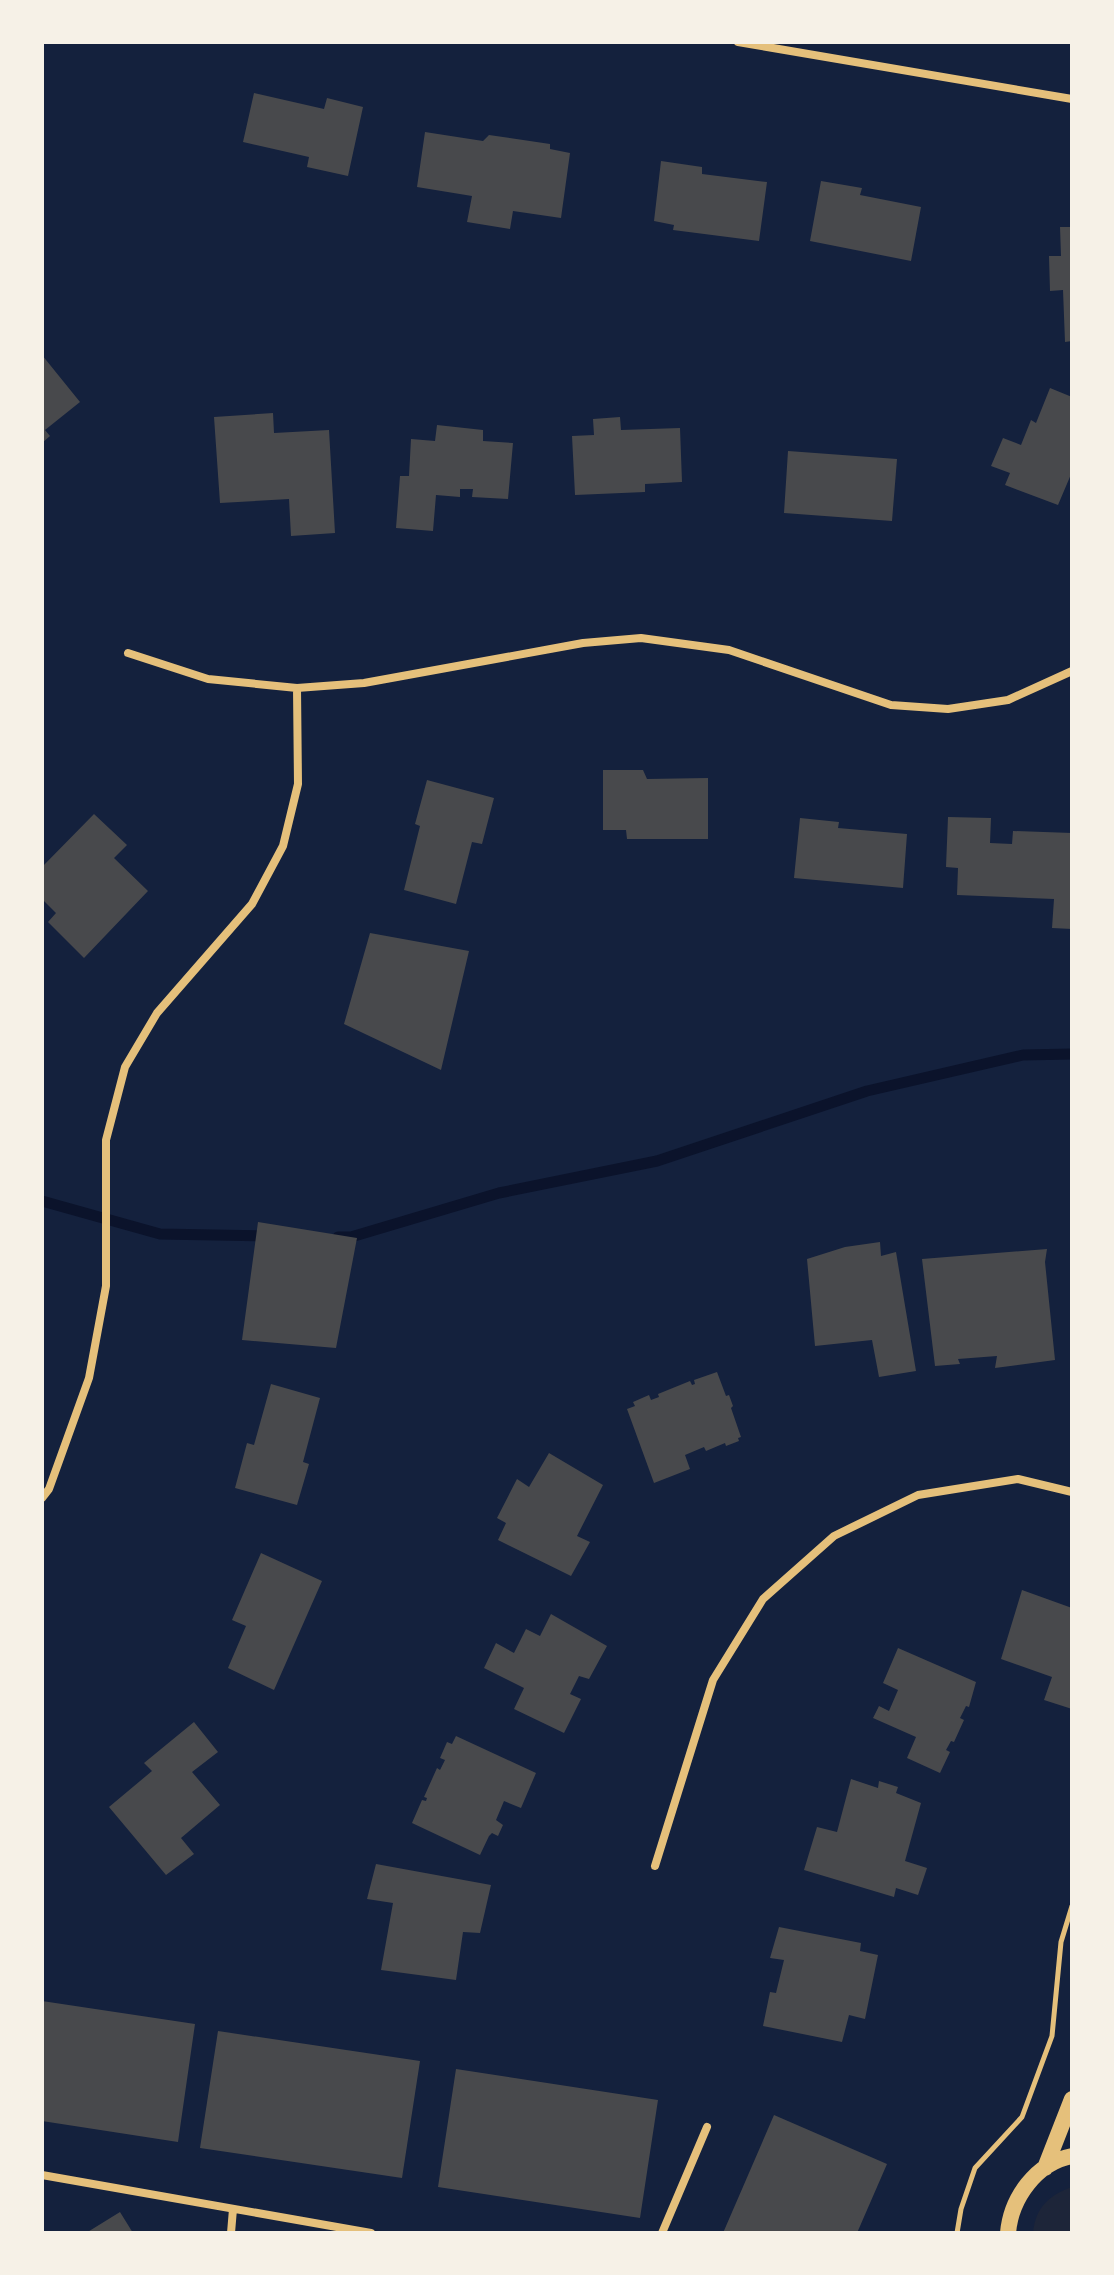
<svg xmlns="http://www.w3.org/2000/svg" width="1114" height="2275" font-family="Inter,sans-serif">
  <rect width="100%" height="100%" fill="#14213d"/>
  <path fill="#1d2539" d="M 1072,2187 L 1072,2233 L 1033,2233 C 1035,2208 1049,2195 1072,2187 Z"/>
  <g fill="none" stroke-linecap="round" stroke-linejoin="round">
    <path stroke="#0b132b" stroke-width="11" d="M 42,1201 L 160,1234 L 268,1236
      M 338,1237 L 351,1237 L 499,1193 L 657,1161 L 867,1091 L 1023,1055 L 1072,1054"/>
  </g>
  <path fill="#48494c" d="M 254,93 L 324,109 L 327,98 L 363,107 L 348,176 L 307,167 L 309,157 L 243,142 Z
    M 425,132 L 483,141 L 489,135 L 550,144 L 550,149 L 570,153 L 561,218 L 513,211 L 510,229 L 467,222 L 472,196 L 417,187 Z
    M 661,161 L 702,167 L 702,174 L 767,182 L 759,241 L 673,230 L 674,225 L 654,221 Z
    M 821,181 L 862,188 L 860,195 L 921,207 L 911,261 L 810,241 Z
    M 1060,227 L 1072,227 L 1072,341 L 1065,342 L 1063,290 L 1050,291 L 1049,256 L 1061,256 Z
    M 42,355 L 80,402 L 45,430 L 50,436 L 42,443 Z
    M 1050,388 L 1072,397 L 1072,472 L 1058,505 L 1005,485 L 1010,473 L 991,466 L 1003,438 L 1021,445 L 1031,420 L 1036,423 Z
    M 273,413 L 274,433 L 329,430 L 335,533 L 291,536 L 289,499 L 220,503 L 214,417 Z
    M 620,417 L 621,430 L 680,428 L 682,482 L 645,484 L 645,492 L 575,495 L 572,436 L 594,435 L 593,419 Z
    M 437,425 L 483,430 L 483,441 L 513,443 L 508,499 L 472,497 L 473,489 L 460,489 L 460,497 L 436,495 L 433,531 L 396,528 L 400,476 L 409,476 L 411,439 L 435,441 Z
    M 788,451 L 897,459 L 892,521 L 784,513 Z
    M 603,770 L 643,770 L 647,779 L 708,778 L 708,839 L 627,839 L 626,830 L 603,830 Z
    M 427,780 L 494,798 L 482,844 L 472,842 L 456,904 L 404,890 L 420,826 L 415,824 Z
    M 94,814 L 127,845 L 114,858 L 148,891 L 84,958 L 48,922 L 56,913 L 42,899 L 42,867 Z
    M 948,817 L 991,818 L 990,843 L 1012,844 L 1013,831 L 1072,833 L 1072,929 L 1052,928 L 1054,899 L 957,895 L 958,868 L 946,867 Z
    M 800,818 L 839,822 L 838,828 L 907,834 L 903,888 L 794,878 Z
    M 370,933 L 469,951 L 441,1070 L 344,1024 Z
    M 258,1222 L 357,1238 L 336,1348 L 242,1340 Z
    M 880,1242 L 881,1256 L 896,1252 L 916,1371 L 879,1377 L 872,1340 L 815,1346 L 807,1259 L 845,1247 Z
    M 1047,1249 L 1045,1262 L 1055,1360 L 995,1368 L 997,1356 L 958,1359 L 960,1364 L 935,1366 L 922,1259 Z
    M 717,1372 L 726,1396 L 729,1395 L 733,1406 L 731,1408 L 741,1437 L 738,1438 L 739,1441 L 726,1446 L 725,1443 L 706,1451 L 704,1447 L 685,1455 L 690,1469 L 654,1483 L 627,1409 L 635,1406 L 633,1402 L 649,1395 L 651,1400 L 659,1397 L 658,1394 L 690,1381 L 692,1385 L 695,1384 L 694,1380 Z
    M 271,1384 L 320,1398 L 303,1462 L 309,1464 L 297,1505 L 235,1488 L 247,1443 L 254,1445 Z
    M 549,1453 L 603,1485 L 577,1536 L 590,1542 L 571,1576 L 498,1540 L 506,1523 L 497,1518 L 517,1479 L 529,1487 Z
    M 261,1553 L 322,1581 L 274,1690 L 228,1668 L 246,1626 L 232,1620 Z
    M 1022,1590 L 1072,1608 L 1072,1709 L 1044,1700 L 1052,1677 L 1001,1659 Z
    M 551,1614 L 607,1646 L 589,1679 L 579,1676 L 570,1694 L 581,1699 L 564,1733 L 514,1709 L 524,1688 L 484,1668 L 496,1643 L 514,1653 L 526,1629 L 540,1636 Z
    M 898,1648 L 976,1682 L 969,1707 L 966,1706 L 960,1718 L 964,1720 L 954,1742 L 951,1741 L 946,1750 L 950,1752 L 940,1773 L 907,1758 L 916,1737 L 873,1718 L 879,1706 L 889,1711 L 898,1690 L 883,1683 Z
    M 194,1722 L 218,1752 L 192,1772 L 220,1805 L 181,1838 L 194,1854 L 166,1875 L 109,1807 L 152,1771 L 144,1763 Z
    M 456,1736 L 536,1773 L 521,1808 L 504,1801 L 496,1820 L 503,1825 L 498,1836 L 492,1833 L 489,1836 L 480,1855 L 412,1823 L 422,1800 L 426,1801 L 427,1798 L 424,1797 L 437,1768 L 440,1770 L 445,1760 L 440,1758 L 447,1742 L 452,1744 Z
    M 851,1779 L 878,1788 L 879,1781 L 898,1787 L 896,1793 L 921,1803 L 905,1861 L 927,1868 L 918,1895 L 896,1888 L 894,1897 L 804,1870 L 817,1827 L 837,1832 Z
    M 376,1864 L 491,1885 L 480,1933 L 463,1932 L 456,1980 L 381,1970 L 393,1903 L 367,1899 Z
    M 779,1927 L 861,1943 L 860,1951 L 878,1955 L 865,2019 L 849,2015 L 842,2042 L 763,2026 L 770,1992 L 776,1993 L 784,1960 L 770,1958 Z
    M 42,2001 L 195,2024 L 178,2142 L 42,2121 Z
    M 218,2031 L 420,2061 L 402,2178 L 200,2148 Z
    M 456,2069 L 658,2100 L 640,2218 L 438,2187 Z
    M 774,2115 L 887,2164 L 857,2233 L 723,2233 Z
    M 120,2212 L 133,2233 L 86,2233 Z"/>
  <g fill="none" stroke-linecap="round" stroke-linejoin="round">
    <path stroke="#e5c07b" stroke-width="5" d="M 957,2233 L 961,2209 L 975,2168 L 1022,2117 L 1052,2036 L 1061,1942 L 1072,1906"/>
    <path stroke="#e5c07b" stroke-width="8" d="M 738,42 L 1072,99
      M 128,653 L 208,679 L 297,688 L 364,683 L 583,643 L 641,638 L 729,650 L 891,705 L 948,709 L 1008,700 L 1072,671
      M 42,1498 L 49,1489 L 89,1378 L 106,1286 L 106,1140 L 125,1067 L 157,1013 L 252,904 L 283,846 L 298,784 L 297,688
      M 655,1866 L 713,1680 L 763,1599 L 834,1536 L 918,1495 L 1018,1479 L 1072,1492
      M 42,2175 L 371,2233
      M 231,2233 L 233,2209
      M 662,2233 L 707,2127"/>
    <path stroke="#e5c07b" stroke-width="16" d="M 1045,2168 L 1072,2099
      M 1008,2233 C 1011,2198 1036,2163 1072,2156"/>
  </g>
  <rect width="1114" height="2275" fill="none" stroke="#f6f1e7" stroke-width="88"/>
</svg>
